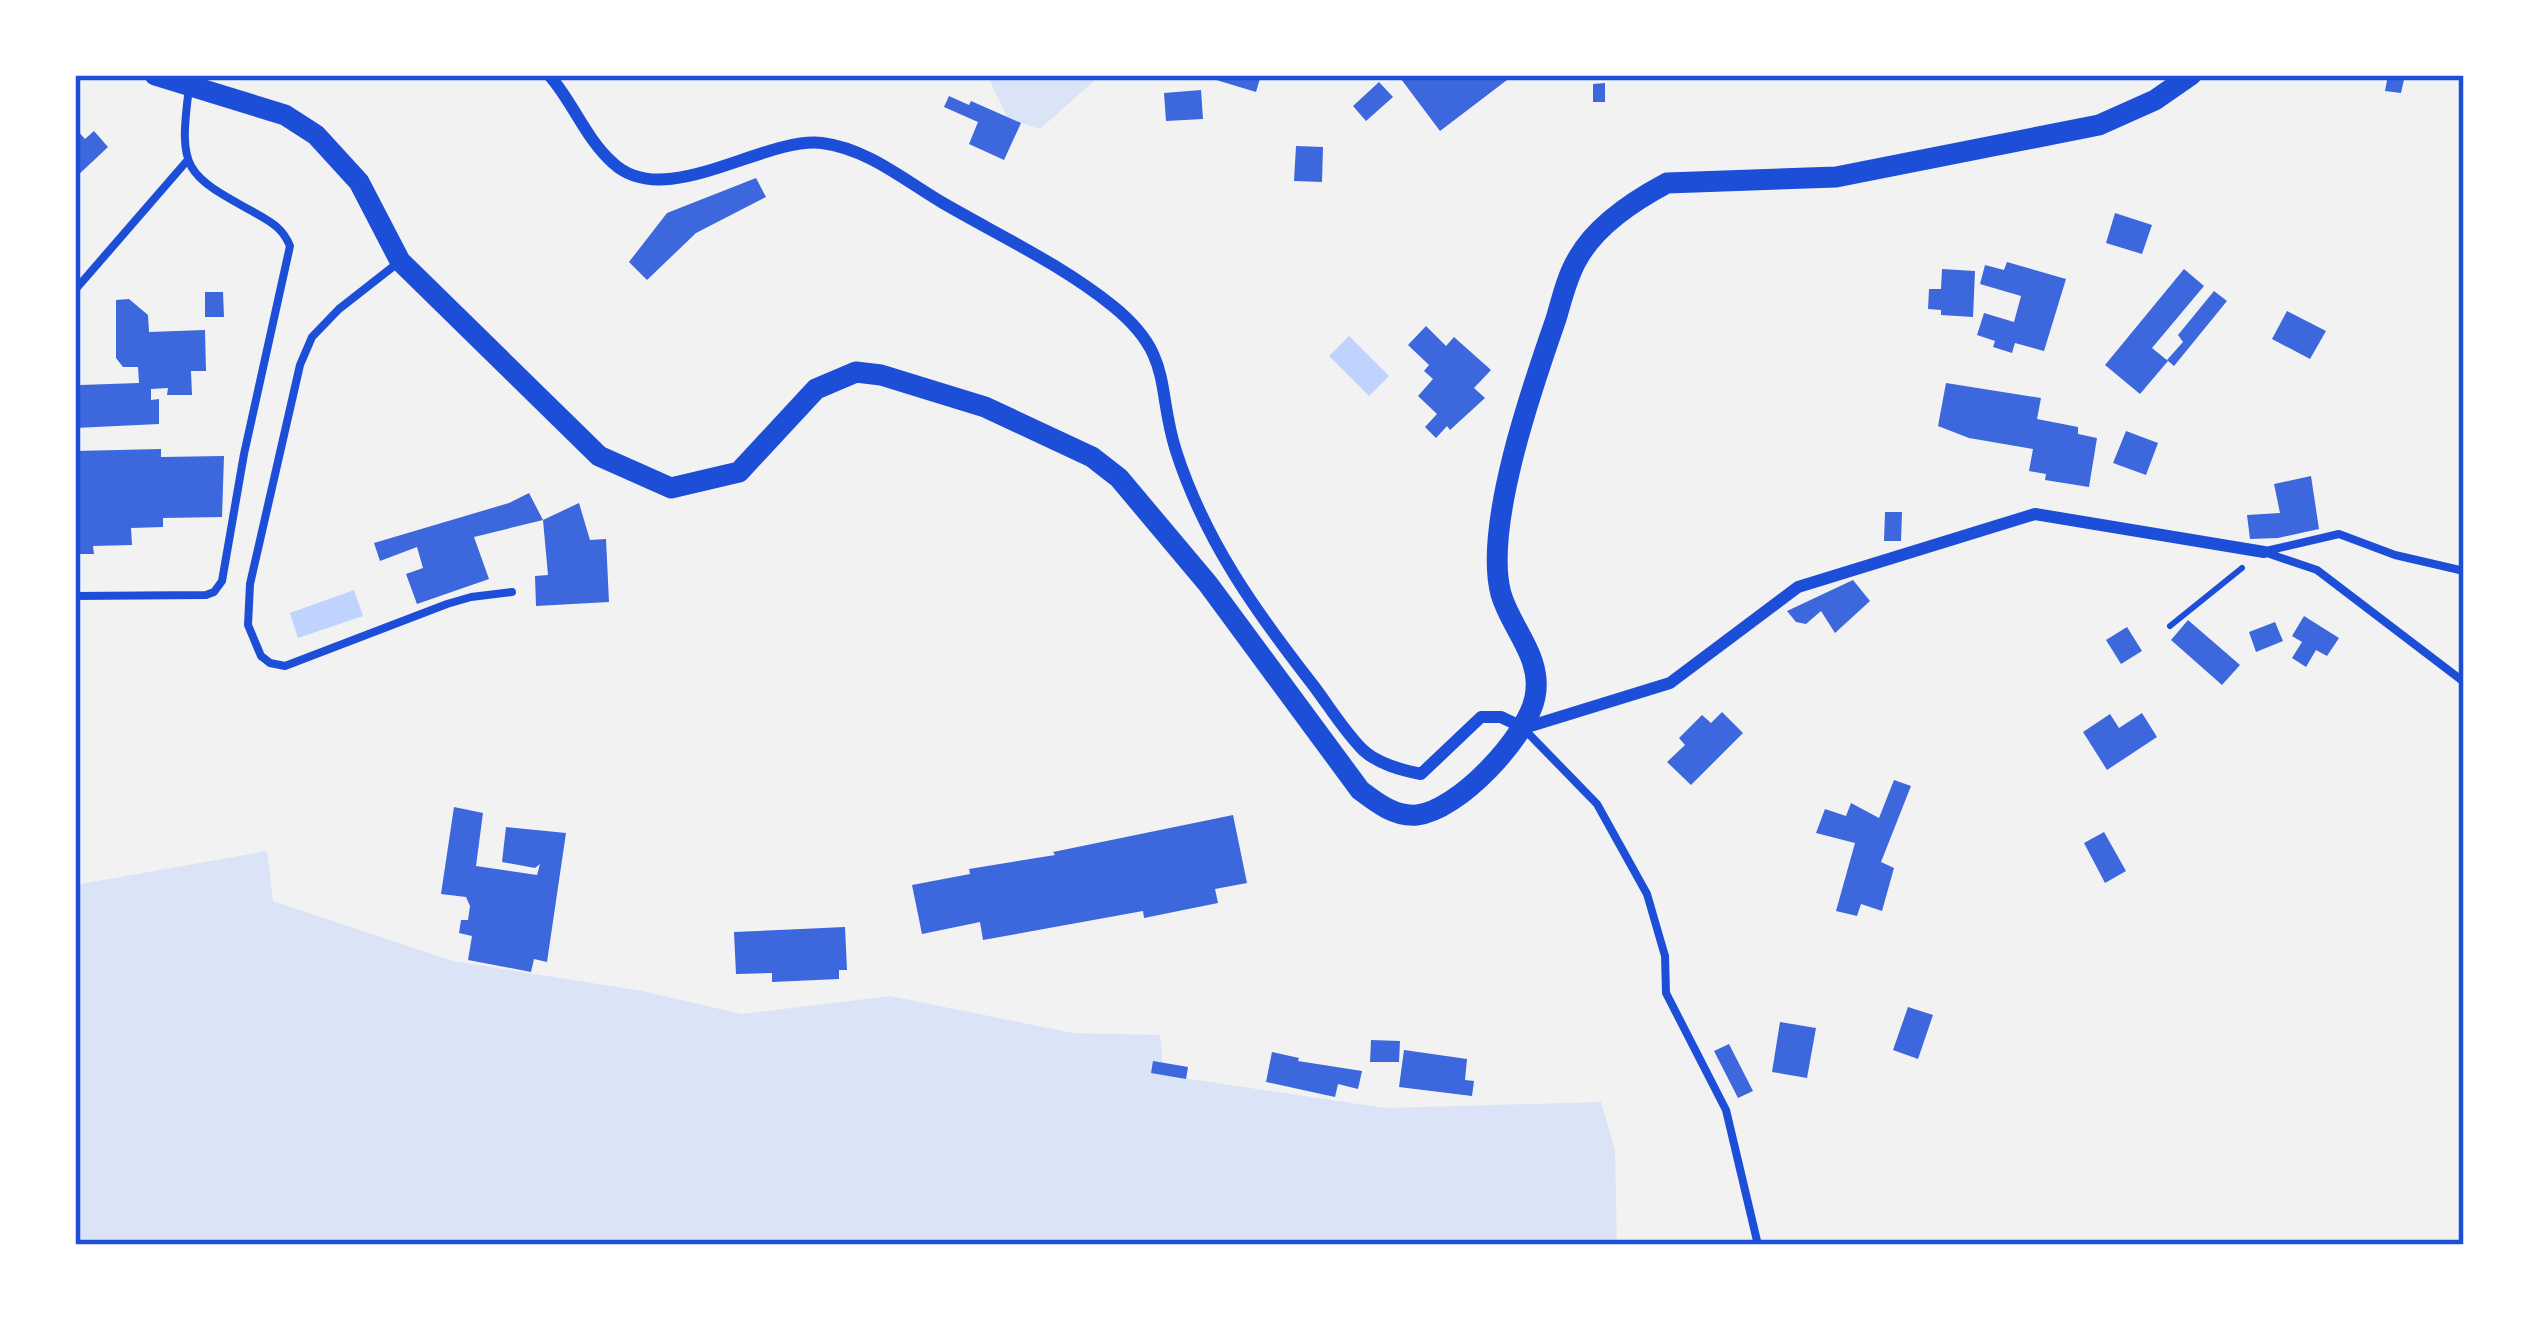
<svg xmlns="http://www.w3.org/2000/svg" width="2539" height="1320" font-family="Helvetica,sans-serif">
  <rect width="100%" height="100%" fill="#f2f2f2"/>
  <path fill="#dbe4f7" d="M 987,75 L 1101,75 L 1040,129 L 1008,119 Z
    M 267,851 L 273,901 L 453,961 L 642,991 L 742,1014 L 890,996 L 1073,1033 L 1160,1035 L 1164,1075 L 1385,1108 L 1601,1102 L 1615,1150 L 1617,1245 L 75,1245 L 75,885 Z"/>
  <path fill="#bfd3fe" d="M 1349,336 L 1389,376 L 1369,396 L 1329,356 Z
    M 354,590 L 363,616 L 298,638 L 290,613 Z"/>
  <path fill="#3d67dc" d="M 1214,75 L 1261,75 L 1256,92 L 1213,79 Z
    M 1398,75 L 1503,75 L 1507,80 L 1440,131 Z
    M 2388,75 L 2405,75 L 2401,93 L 2385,91 Z
    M 1379,82 L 1393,97 L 1366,121 L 1353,106 Z
    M 1605,83 L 1605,102 L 1593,102 L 1593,84 Z
    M 1201,90 L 1203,119 L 1166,121 L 1164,93 Z
    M 949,96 L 969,105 L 971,101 L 1021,123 L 1004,160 L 969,144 L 978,122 L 944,107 Z
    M 75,128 L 85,139 L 94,131 L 108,147 L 75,178 Z
    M 1296,146 L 1323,147 L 1322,182 L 1294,181 Z
    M 756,178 L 766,197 L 696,233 L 647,280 L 629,262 L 667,213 Z
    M 2115,213 L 2152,225 L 2142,254 L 2106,243 Z
    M 2007,262 L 2066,279 L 2044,351 L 2015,343 L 2012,353 L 1993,347 L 1995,341 L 1977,335 L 1984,313 L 2014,322 L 2021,296 L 1980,284 L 1985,265 L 2004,270 Z
    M 1942,269 L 1975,271 L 1973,317 L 1941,315 L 1941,310 L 1928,309 L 1929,289 L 1941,289 Z
    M 2184,269 L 2204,286 L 2152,348 L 2168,361 L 2140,394 L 2105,365 Z
    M 2214,291 L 2227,301 L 2174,366 L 2167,360 L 2183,342 L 2178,335 Z
    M 205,292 L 223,292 L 224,317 L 205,317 Z
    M 129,299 L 148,315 L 149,332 L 205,330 L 206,371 L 191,371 L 192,395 L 167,395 L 168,388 L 151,389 L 151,400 L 159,399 L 159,424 L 75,428 L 75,363 L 79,363 L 80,385 L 139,383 L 138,367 L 123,367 L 116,358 L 116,300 Z
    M 2287,311 L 2326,331 L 2310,359 L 2272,339 Z
    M 1426,326 L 1446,346 L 1454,337 L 1491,370 L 1474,388 L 1485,398 L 1450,430 L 1447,426 L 1436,438 L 1425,427 L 1437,414 L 1418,396 L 1433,379 L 1424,371 L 1429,365 L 1408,345 Z
    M 1946,383 L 2041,398 L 2037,419 L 2078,427 L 2078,434 L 2097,438 L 2089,487 L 2045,480 L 2046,474 L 2029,471 L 2033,449 L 1969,438 L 1938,426 Z
    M 2126,431 L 2158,443 L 2146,475 L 2113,463 Z
    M 161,449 L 161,457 L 224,456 L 222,517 L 163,518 L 163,527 L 131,528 L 132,545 L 93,546 L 94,554 L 75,554 L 75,451 Z
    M 2311,476 L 2319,529 L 2278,538 L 2250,539 L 2247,515 L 2280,513 L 2274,484 Z
    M 529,493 L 543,520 L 474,537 L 489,579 L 417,604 L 406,574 L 423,568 L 417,547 L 380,561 L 374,543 L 509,503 Z
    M 579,503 L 590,540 L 606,539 L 609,602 L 536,606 L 535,576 L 548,575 L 543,520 Z
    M 1885,512 L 1902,512 L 1901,541 L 1884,541 Z
    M 1853,580 L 1870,601 L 1835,633 L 1821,611 L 1806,624 L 1796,622 L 1787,611 Z
    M 2304,616 L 2339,638 L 2327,656 L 2316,650 L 2306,667 L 2292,658 L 2302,642 L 2292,636 Z
    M 2188,620 L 2240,665 L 2222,685 L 2171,640 Z
    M 2275,622 L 2283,641 L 2256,652 L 2249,632 Z
    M 2127,627 L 2142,651 L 2121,664 L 2106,640 Z
    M 1722,712 L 1743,733 L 1691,785 L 1667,762 L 1685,745 L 1679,738 L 1702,715 L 1711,723 Z
    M 2142,713 L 2157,737 L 2107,770 L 2083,732 L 2110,714 L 2119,728 Z
    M 1894,780 L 1911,786 L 1881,862 L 1894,868 L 1882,911 L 1861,904 L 1857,916 L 1836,911 L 1855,843 L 1816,833 L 1825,809 L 1846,816 L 1851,803 L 1879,818 Z
    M 454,807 L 483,813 L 476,866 L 537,875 L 540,864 L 535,868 L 502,862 L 506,827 L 566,833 L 547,962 L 534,959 L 531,972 L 468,960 L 472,936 L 459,933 L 461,920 L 468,920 L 470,906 L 466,897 L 441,894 Z
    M 1233,815 L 1247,883 L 1215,889 L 1218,903 L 1144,918 L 1143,911 L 983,940 L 980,922 L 922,934 L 912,885 L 970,874 L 969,869 L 1055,855 L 1053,852 Z
    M 2104,832 L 2126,871 L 2105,883 L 2084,843 Z
    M 845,927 L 847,970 L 839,970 L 839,979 L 772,982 L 772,973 L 736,974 L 734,932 Z
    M 1908,1007 L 1933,1015 L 1918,1059 L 1893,1050 Z
    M 1780,1022 L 1816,1028 L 1807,1078 L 1772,1072 Z
    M 1371,1040 L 1400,1041 L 1399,1062 L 1370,1062 Z
    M 1729,1044 L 1753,1091 L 1738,1098 L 1714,1051 Z
    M 1404,1050 L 1467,1059 L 1465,1080 L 1474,1081 L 1472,1096 L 1399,1087 Z
    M 1272,1052 L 1299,1058 L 1298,1061 L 1362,1071 L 1358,1089 L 1338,1084 L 1335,1097 L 1266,1082 Z
    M 1153,1061 L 1188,1067 L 1186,1079 L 1151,1073 Z"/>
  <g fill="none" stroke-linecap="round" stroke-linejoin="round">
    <path stroke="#1d4ed8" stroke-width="6" d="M 2170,626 L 2242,568"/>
    <path stroke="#1d4ed8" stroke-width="8" d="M 399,262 L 339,309 L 312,337 L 300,365 L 250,584 L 248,625 L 261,656 L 270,663 L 285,666 L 447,604 L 471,597 L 512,592
      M 75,290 L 186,162
      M 2266,551 L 2339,534 L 2395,555 L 2464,571
      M 2264,552 L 2317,570 L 2464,682
      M 75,596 L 206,595 L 214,592 L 222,581 L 244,454 L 290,246 C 283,229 273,223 257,214 C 185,174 178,172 189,88
      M 1525,730 L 1597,804 L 1647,894 L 1665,956 L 1666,993 L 1726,1110 L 1758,1245"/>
    <path stroke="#1d4ed8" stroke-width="12" d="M 549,75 C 573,102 585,138 613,163 C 665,212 764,136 822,143 C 868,149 904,180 943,203 C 1000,236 1062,265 1114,307 C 1174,356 1156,388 1176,451 C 1205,541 1256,612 1313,685 C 1329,706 1344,731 1363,750 C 1378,764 1401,770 1421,774 L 1481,717 L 1501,717 L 1524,728 L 1670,683 L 1798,587 L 2035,514 L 2264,552"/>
    <path stroke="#1d4ed8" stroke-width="21" d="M 155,75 L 285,115 L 316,135 L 359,182 L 400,261 L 599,456 L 671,488 L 739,472 L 816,389 L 856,372 L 881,375 L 985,407 L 1092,457 L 1119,478 L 1208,584 L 1360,790 C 1377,803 1395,817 1417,815 C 1458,811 1528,736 1535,697 C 1543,657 1511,629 1501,594 C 1483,527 1533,385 1556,319 C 1562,299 1567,276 1578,258 C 1596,226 1635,200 1667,183 L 1836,177 L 2099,125 L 2155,100 L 2191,75"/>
  </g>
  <rect width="2539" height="1320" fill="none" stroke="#ffffff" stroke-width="156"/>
  <rect x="78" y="78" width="2383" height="1164" fill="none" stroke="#1d4ed8" stroke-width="4.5"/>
</svg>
